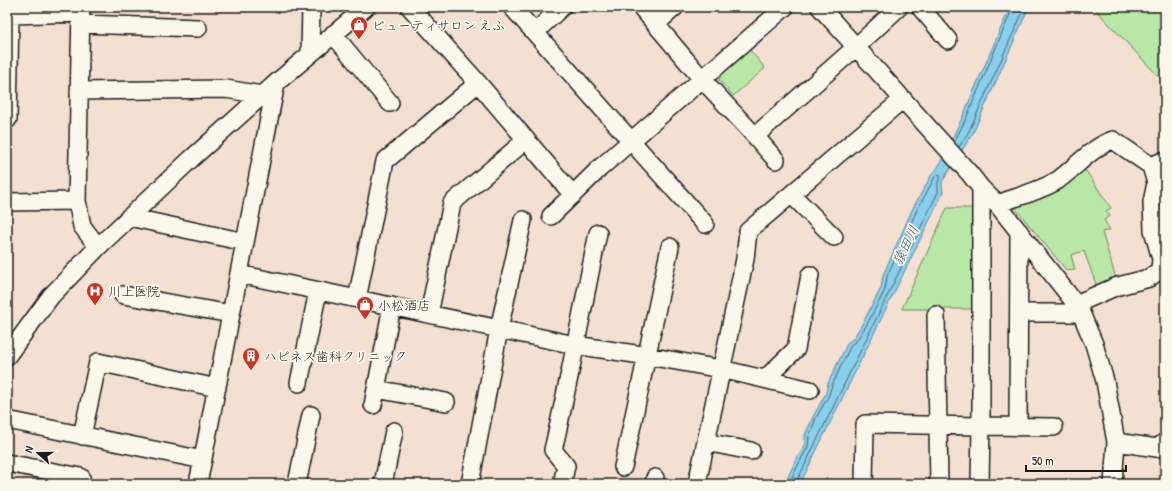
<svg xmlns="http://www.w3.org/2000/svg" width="1172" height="491" font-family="'Patrick Hand','Klee One',sans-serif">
  <rect width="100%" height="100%" fill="#f3e0d2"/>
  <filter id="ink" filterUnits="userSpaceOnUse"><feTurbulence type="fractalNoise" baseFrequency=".025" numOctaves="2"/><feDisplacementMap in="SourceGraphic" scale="8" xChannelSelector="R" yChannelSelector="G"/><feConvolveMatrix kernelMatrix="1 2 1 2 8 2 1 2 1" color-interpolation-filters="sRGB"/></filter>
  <g filter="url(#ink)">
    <path fill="#b9e7a5" stroke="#6a8260" d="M 1093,7 L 1165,7 L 1165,77 L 1161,79 Z
      M 749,49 L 765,68 L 733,96 L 719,80 L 722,72 Z
      M 1079,169 L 1086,171 L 1111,208 L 1106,211 L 1110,216 L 1104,220 L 1110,230 L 1102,232 L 1117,282 L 1098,290 L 1084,251 L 1071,255 L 1075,270 L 1067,271 L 1010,202 Z
      M 947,208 L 977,208 L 976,309 L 902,309 Z"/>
    <path fill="#89ceea" stroke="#5d8798" d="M 1010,7 L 1029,7 L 973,133 L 942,182 L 943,193 L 800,484 L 785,484 L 796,459 L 805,446 L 805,435 L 813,417 L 826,393 L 828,383 L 848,342 L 853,339 L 862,324 L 881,288 L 883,275 L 913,208 L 932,174 L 937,169 L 962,118 Z"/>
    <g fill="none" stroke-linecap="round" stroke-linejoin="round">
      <path stroke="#48636e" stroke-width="1" d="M 954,142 L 966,119 L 1013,7
        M 959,147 L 969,131 L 1025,7
        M 789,484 L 800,461 L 808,447 L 809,436 L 816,418 L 829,395 L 832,385 L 851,345 L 856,341 L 866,326 L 885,290 L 887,276 L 917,210 L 935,177 L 939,174 L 941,176 L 938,182 L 938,192 L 797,481 L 797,484"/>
      <defs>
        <path id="minor" d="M 81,7 L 77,201 L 82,226 L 98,247
          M 410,7 L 478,83 L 573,195
          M 512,7 L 705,224
          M 641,7 L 702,79 L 755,136 L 856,47 L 899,7
          M 820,7 L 970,174 L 981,188 L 997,204 L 1079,308 L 1094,344 L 1105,381 L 1116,442 L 1113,484
          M 920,7 L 948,40
          M 81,24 L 198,28
          M 656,24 L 675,7
          M 535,32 L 562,7
          M 333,34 L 390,103
          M 310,53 L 311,7
          M 79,91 L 226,89 L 262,95
          M 7,120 L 8,119 L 10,15 L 81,13
          M 755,136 L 776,160
          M 792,195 L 834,237
          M 7,202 L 77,201
          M 997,204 C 1016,197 1041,191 1058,180 C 1076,167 1092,147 1113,140 L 1151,166 L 1165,160
          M 551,216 L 600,168 L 785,7
          M 129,217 L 245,242
          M 239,274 L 575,345 L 648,356 L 721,369 L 810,390
          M 123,295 L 231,314
          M 357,299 L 385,161 L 478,83
          M 1076,304 L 1115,287 L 1149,278 L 1160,270 L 1161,259 L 1153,230 L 1152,202 L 1156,183 L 1151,166
          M 1019,313 L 1081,313
          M 429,314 L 452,203 L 526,140
          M 936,315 L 939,484
          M 7,356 L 51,296 L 98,247 L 191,159 L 276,83 L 366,7
          M 765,379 L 796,349 L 810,275
          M 299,383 L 318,291
          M 376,389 L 446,402
          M 373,405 L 392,306
          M 7,420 L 203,460
          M 1018,427 L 1019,231
          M 82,436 L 98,362 L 217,388
          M 706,442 L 751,451
          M 1116,442 L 1157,448 L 1165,442
          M 7,463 L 81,477
          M 623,467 L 670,247
          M 698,479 L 745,259 L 748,231 L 903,99
          M 198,484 L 276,83
          M 297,484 L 311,415
          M 383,484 L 394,431
          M 470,484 L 499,329 L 523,220
          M 562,484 L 566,466 L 553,450 C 570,378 583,305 598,233
          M 654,484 L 655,478
          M 864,484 L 865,424 L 981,426 L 981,188
          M 980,484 L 981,426 L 1054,427"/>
      </defs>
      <use href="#minor" stroke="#1c1c1c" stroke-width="20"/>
      <use href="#minor" stroke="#fbf7ec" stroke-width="17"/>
    </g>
  </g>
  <defs>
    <symbol id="shop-pin" viewBox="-11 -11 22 30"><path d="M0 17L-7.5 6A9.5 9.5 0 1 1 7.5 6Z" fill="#c8321e" stroke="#fbf7ec"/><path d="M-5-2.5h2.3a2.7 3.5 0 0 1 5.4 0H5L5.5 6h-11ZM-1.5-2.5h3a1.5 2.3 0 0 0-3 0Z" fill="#fff"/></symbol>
    <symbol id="hospital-pin" viewBox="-11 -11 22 30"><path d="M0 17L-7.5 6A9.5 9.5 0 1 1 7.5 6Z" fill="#c8321e" stroke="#fbf7ec"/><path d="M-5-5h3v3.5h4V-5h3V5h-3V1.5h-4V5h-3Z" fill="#fff"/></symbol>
    <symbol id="building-pin" viewBox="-11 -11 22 30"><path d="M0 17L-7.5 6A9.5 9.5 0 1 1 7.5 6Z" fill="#c8321e" stroke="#fbf7ec"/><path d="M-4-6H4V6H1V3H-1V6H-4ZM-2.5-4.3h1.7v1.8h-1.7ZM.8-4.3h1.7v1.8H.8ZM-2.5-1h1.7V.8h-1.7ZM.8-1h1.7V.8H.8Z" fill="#fff"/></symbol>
  </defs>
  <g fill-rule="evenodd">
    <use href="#shop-pin" x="349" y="15" width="20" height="27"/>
    <use href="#hospital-pin" x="85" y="281" width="20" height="27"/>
    <use href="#shop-pin" x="355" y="295" width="20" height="27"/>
    <use href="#building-pin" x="241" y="346" width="20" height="27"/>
  </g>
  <g text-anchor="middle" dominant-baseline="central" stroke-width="3.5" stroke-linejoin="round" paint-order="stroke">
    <g font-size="13" fill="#1c1c1c" stroke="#fbf7ec" text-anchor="start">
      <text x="372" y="25">ビューティサロン えふ</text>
      <text x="108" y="291">川上医院</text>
      <text x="378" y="305">小松酒店</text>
      <text x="264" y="356">ハピネス歯科クリニック</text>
    </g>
    <g font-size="14" font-style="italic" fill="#425a64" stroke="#fbf7ec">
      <text transform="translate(905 245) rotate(-64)">猿田川</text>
    </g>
  </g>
  <rect width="1172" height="491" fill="none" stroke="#fbf7ec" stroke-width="24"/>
  <rect x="12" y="12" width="1148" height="467" fill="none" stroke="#1c1c1c" stroke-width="1.5" filter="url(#ink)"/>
  <g transform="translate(38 453) rotate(291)" stroke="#fbf7ec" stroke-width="3" paint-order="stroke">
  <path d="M0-3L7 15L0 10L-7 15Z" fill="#1c1c1c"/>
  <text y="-6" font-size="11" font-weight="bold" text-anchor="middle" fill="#1c1c1c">N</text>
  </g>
  <path d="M1026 465v6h100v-6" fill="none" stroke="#1c1c1c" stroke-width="2"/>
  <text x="1032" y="465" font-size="12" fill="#1c1c1c" stroke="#fbf7ec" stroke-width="3" paint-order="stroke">50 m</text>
</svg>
